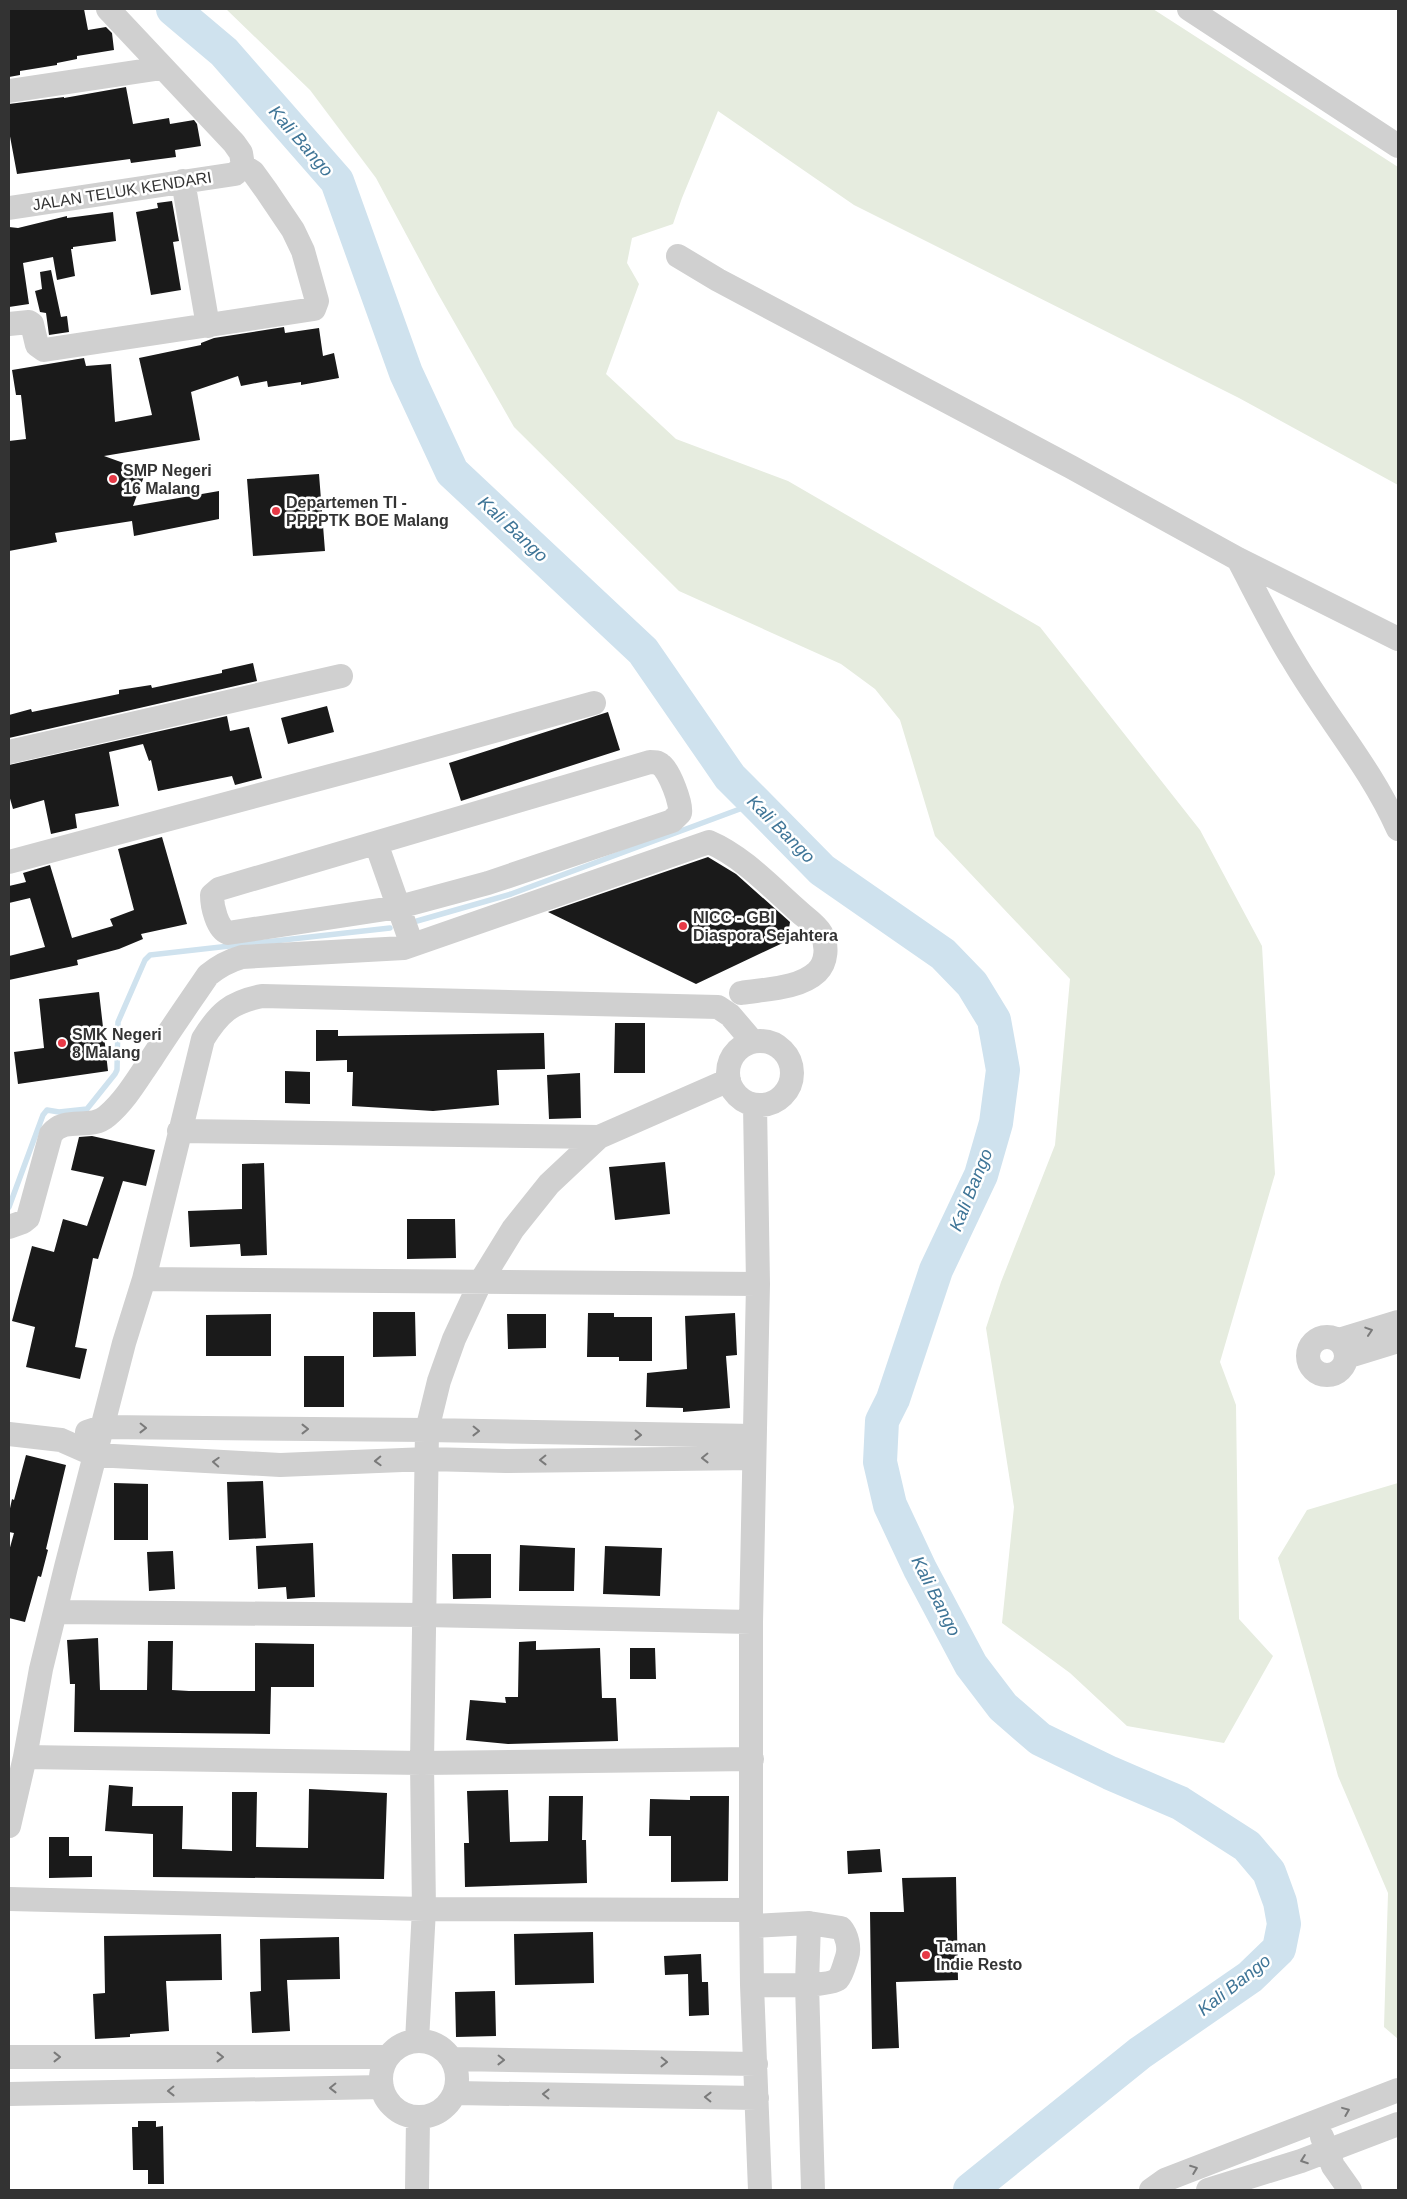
<svg xmlns="http://www.w3.org/2000/svg" width="1407" height="2199" font-family="Arial,sans-serif">
  <rect width="100%" height="100%" fill="#fff"/>
  <path fill="#e6ecdf" d="M 226,9 L 1153,9 L 1398,167 L 1398,485 L 1239,398 L 854,205 L 718,111 L 682,198 L 673,224 L 632,238 L 627,263 L 639,284 L 606,374 L 676,439 L 788,481 L 1040,627 L 1200,830 L 1262,946 L 1275,1174 L 1220,1362 L 1236,1405 L 1239,1619 L 1273,1656 L 1224,1743 L 1127,1726 L 1070,1673 L 1002,1623 L 1014,1507 L 986,1328 L 1001,1282 L 1055,1145 L 1070,979 L 935,836 L 900,720 L 875,689 L 841,664 L 679,591 L 514,427 L 437,292 L 376,178 L 310,90 Z
    M 1398,1483 L 1398,2039 L 1384,2027 L 1388,1893 L 1338,1776 L 1278,1558 L 1307,1510 Z"/>
  <g fill="none" stroke-linecap="round" stroke-linejoin="round">
    <path stroke="#cfe2ee" stroke-width="5.5" d="M 417,921 L 511,894 L 756,803
      M 9,1207 L 43,1115 L 47,1110 L 59,1112 L 87,1109 L 115,1074 L 117,1070 L 118,1022 L 145,960 L 150,955 L 390,928"/>
    <path stroke="#cfe2ee" stroke-width="34" d="M 173,9 L 224,52 L 337,181 L 406,373 L 452,472 L 643,651 L 730,777 L 756,803 L 822,870 L 943,954 L 972,984 L 994,1020 L 1003,1070 L 996,1123 L 981,1175 L 936,1270 L 893,1399 L 882,1421 L 880,1462 L 890,1505 L 920,1569 L 971,1665 L 1003,1707 L 1040,1739 L 1110,1773 L 1180,1803 L 1247,1846 L 1269,1872 L 1280,1902 L 1284,1924 L 1279,1949 L 1250,1977 L 1140,2053 L 970,2190"/>
  </g>
  <path fill="#1a1a1a" d="M 9,9 L 84,9 L 88,30 L 106,27 L 112,33 L 114,50 L 77,56 L 77,59 L 57,63 L 57,65 L 20,71 L 20,75 L 9,77 Z
    M 126,87 L 133,124 L 169,118 L 170,124 L 194,120 L 197,124 L 201,146 L 175,150 L 176,157 L 153,160 L 131,163 L 130,159 L 17,174 L 9,131 L 9,104 L 64,97 L 64,98 Z
    M 172,201 L 179,241 L 173,242 L 181,290 L 151,295 L 136,212 L 158,208 L 157,203 Z
    M 113,212 L 116,241 L 73,247 L 73,249 L 71,249 L 75,276 L 57,280 L 53,257 L 23,263 L 29,304 L 9,307 L 9,227 L 18,228 L 67,216 L 67,218 Z
    M 51,270 L 61,317 L 67,316 L 69,332 L 49,335 L 46,313 L 40,312 L 35,291 L 42,289 L 40,272 Z
    M 284,327 L 285,333 L 319,328 L 323,356 L 334,353 L 339,378 L 301,385 L 301,382 L 268,387 L 267,381 L 241,386 L 238,376 L 191,392 L 200,440 L 104,456 L 146,471 L 133,506 L 219,491 L 219,519 L 134,536 L 132,521 L 55,533 L 57,542 L 9,551 L 9,441 L 26,439 L 21,395 L 16,395 L 12,370 L 84,358 L 86,366 L 111,364 L 115,422 L 152,415 L 139,358 L 201,345 L 201,343 L 214,338 Z
    M 319,474 L 325,551 L 253,556 L 247,479 Z
    M 253,663 L 257,681 L 9,738 L 9,715 L 31,709 L 32,712 L 119,694 L 119,690 L 151,685 L 152,688 L 222,673 L 222,670 Z
    M 327,706 L 334,732 L 288,744 L 281,718 Z
    M 608,712 L 620,750 L 461,801 L 449,763 Z
    M 227,716 L 230,731 L 249,727 L 262,778 L 235,785 L 232,776 L 158,791 L 151,760 L 149,761 L 143,744 L 109,752 L 119,806 L 75,814 L 77,828 L 51,834 L 44,800 L 13,809 L 9,795 L 9,765 Z
    M 162,837 L 187,924 L 141,934 L 143,939 L 119,949 L 77,960 L 78,965 L 9,980 L 9,956 L 45,947 L 30,898 L 9,903 L 9,886 L 26,882 L 23,873 L 50,865 L 72,938 L 113,926 L 110,919 L 134,910 L 118,849 Z
    M 708,857 L 736,874 L 790,922 L 787,941 L 696,984 L 548,912 Z
    M 99,992 L 108,1071 L 18,1084 L 14,1052 L 44,1048 L 39,999 Z
    M 615,1023 L 645,1023 L 645,1073 L 614,1073 Z
    M 316,1030 L 338,1030 L 338,1036 L 544,1033 L 545,1069 L 497,1070 L 499,1105 L 433,1111 L 352,1106 L 353,1072 L 347,1072 L 347,1060 L 316,1061 Z
    M 285,1071 L 310,1072 L 310,1104 L 285,1103 Z
    M 580,1073 L 581,1118 L 549,1119 L 547,1075 Z
    M 92,1136 L 155,1150 L 146,1186 L 123,1181 L 98,1259 L 93,1258 L 75,1347 L 87,1349 L 80,1379 L 26,1367 L 35,1327 L 12,1321 L 32,1246 L 54,1252 L 63,1219 L 87,1226 L 104,1177 L 71,1170 L 79,1137 Z
    M 665,1162 L 670,1214 L 615,1220 L 609,1167 Z
    M 264,1163 L 267,1255 L 241,1256 L 240,1244 L 190,1247 L 188,1211 L 242,1209 L 242,1164 Z
    M 407,1219 L 455,1219 L 456,1258 L 407,1259 Z
    M 373,1312 L 415,1312 L 416,1356 L 373,1357 Z
    M 588,1313 L 614,1313 L 614,1317 L 652,1317 L 652,1361 L 619,1361 L 619,1357 L 587,1357 Z
    M 735,1313 L 737,1355 L 726,1356 L 730,1408 L 683,1412 L 683,1408 L 646,1407 L 647,1373 L 687,1369 L 685,1316 Z
    M 271,1314 L 271,1356 L 206,1356 L 206,1315 Z
    M 507,1314 L 546,1314 L 546,1348 L 508,1349 Z
    M 304,1356 L 344,1356 L 344,1407 L 304,1407 Z
    M 26,1455 L 66,1465 L 46,1549 L 48,1550 L 41,1577 L 38,1576 L 25,1622 L 9,1618 L 9,1551 L 14,1533 L 9,1532 L 9,1513 L 12,1499 L 14,1500 Z
    M 263,1481 L 266,1538 L 229,1540 L 227,1482 Z
    M 114,1483 L 148,1484 L 148,1540 L 114,1540 Z
    M 313,1543 L 315,1597 L 287,1599 L 286,1587 L 258,1589 L 256,1546 Z
    M 520,1545 L 575,1548 L 574,1591 L 519,1591 Z
    M 605,1546 L 662,1548 L 660,1596 L 603,1594 Z
    M 173,1551 L 175,1589 L 149,1591 L 147,1552 Z
    M 452,1554 L 491,1554 L 491,1598 L 453,1599 Z
    M 98,1638 L 100,1690 L 147,1690 L 148,1641 L 173,1641 L 172,1690 L 189,1691 L 255,1691 L 255,1643 L 314,1644 L 314,1687 L 271,1687 L 270,1734 L 74,1732 L 75,1684 L 70,1684 L 67,1640 Z
    M 536,1641 L 536,1650 L 600,1648 L 602,1698 L 616,1698 L 618,1741 L 508,1744 L 466,1740 L 470,1700 L 506,1703 L 505,1697 L 518,1697 L 519,1642 Z
    M 630,1648 L 655,1648 L 656,1679 L 630,1679 Z
    M 109,1785 L 133,1787 L 132,1806 L 183,1806 L 182,1849 L 232,1851 L 232,1792 L 257,1792 L 256,1847 L 308,1848 L 309,1789 L 387,1793 L 384,1879 L 153,1877 L 153,1834 L 105,1831 Z
    M 508,1790 L 510,1842 L 548,1841 L 549,1796 L 583,1796 L 582,1840 L 586,1840 L 587,1883 L 465,1887 L 464,1843 L 469,1843 L 467,1791 Z
    M 690,1796 L 729,1796 L 728,1881 L 671,1882 L 671,1836 L 649,1836 L 650,1799 L 690,1800 Z
    M 49,1837 L 69,1837 L 69,1856 L 92,1856 L 92,1877 L 49,1878 Z
    M 880,1849 L 882,1872 L 848,1874 L 847,1851 Z
    M 956,1877 L 958,1980 L 896,1982 L 899,2048 L 872,2049 L 870,1912 L 904,1912 L 902,1878 Z
    M 593,1932 L 594,1983 L 515,1985 L 514,1934 Z
    M 221,1934 L 222,1980 L 166,1981 L 169,2031 L 130,2034 L 130,2037 L 95,2039 L 93,1994 L 105,1993 L 104,1936 Z
    M 339,1937 L 340,1979 L 287,1980 L 290,2031 L 252,2033 L 250,1992 L 261,1991 L 260,1939 Z
    M 701,1954 L 702,1982 L 708,1982 L 709,2015 L 689,2016 L 688,1974 L 665,1975 L 664,1956 Z
    M 495,1991 L 496,2036 L 456,2037 L 455,1992 Z
    M 138,2121 L 156,2121 L 156,2127 L 163,2126 L 164,2184 L 148,2184 L 148,2170 L 133,2170 L 132,2127 L 138,2127 Z"/>
  <g fill="none" stroke-linecap="round" stroke-linejoin="round">
    <path stroke="#d0d0d0" stroke-width="24" d="M 1189,9 L 1398,146
      M 9,91 L 162,68
      M 183,181 L 208,326
      M 9,208 L 235,174 L 243,166 L 241,153 L 234,143 L 108,9
      M 678,256 L 718,280 L 1071,467 L 1238,559 L 1398,639
      M 9,324 L 29,322 L 32,324 L 37,345 L 44,350 L 314,309 L 317,301 L 303,251 L 293,230 L 266,190 L 253,172 L 243,166
      M 1238,559 C 1256,593 1273,628 1293,660 C 1327,718 1371,768 1398,829
      M 9,752 L 341,676
      M 650,762 C 654,762 658,762 661,765 C 669,770 682,804 680,813 L 672,821 L 488,883 L 399,907 L 228,933 C 217,929 212,906 212,895 L 219,889 Z
      M 376,843 L 412,945
      M 9,862 L 379,763 L 594,703
      M728 1073a32 32 0 1 1 64 0a32 32 0 1 1-64 0Z
      M 755,1105 L 758,1284 L 751,1622 L 751,1910 L 752,1985 L 760,2190
      M 179,1131 L 599,1137
      M 9,1227 L 23,1222 L 28,1218 L 51,1134 C 66,1115 90,1131 107,1116 C 126,1100 138,1078 152,1058 C 170,1030 189,1003 208,975 C 219,966 228,961 242,957 L 404,948 L 709,842 C 742,856 770,886 796,909 C 804,917 816,924 821,933 C 828,945 827,962 817,972 C 799,989 765,989 741,993
      M 144,1279 L 758,1284
      M1308 1356a19 19 0 1 1 38 0a19 19 0 1 1-38 0Z
      M 1339,1340 L 1398,1322
      M 1346,1357 L 1398,1341
      M 87,1432 L 102,1427 L 427,1430 L 754,1436
      M 9,1434 L 61,1440 L 95,1455 L 280,1465 L 427,1459 L 506,1461 L 754,1458
      M 56,1612 L 424,1615 L 751,1622
      M 25,1757 L 422,1763 L 752,1759
      M 9,1826 L 25,1757 L 41,1669 L 66,1567 L 124,1343 L 144,1279 L 203,1039 C 219,1013 231,1002 262,996 L 718,1007 L 730,1015 L 753,1042
      M 9,1899 L 424,1909 L 751,1910
      M 809,1923 L 807,1984 L 813,2190
      M 752,1926 L 809,1923 L 841,1928 C 847,1935 850,1948 847,1957 C 845,1963 842,1975 838,1979 C 829,1987 767,1985 752,1985
      M 417,2041 L 424,1909 L 422,1763 L 427,1430 L 439,1381 L 454,1339 L 481,1281 L 513,1229 L 549,1184 L 599,1137 L 729,1080
      M381 2079a38 38 0 1 1 76 0a38 38 0 1 1-76 0Z
      M 9,2057 L 388,2057
      M 453,2059 L 756,2064
      M 456,2093 L 757,2098
      M 9,2094 L 382,2087
      M 1322,2137 L 1333,2166 L 1350,2190
      M 417,2190 L 418,2118
      M 1151,2190 L 1165,2180 L 1398,2090
      M 1208,2190 L 1301,2161 L 1398,2124"/>
  </g>
  <defs><path id="oneway-chevron" d="M-2-3.5L2.5 0L-2 3.5" fill="none" stroke-width="1.6" stroke-linecap="round" stroke-linejoin="round" transform="scale(1.25)"/></defs>
  <g stroke="#7a7a7a">
    <use href="#oneway-chevron" transform="translate(1369 1331) rotate(-18)"/>
    <use href="#oneway-chevron" transform="translate(143 1428) rotate(1)"/>
    <use href="#oneway-chevron" transform="translate(305 1429)"/>
    <use href="#oneway-chevron" transform="translate(476 1431) rotate(1)"/>
    <use href="#oneway-chevron" transform="translate(638 1435) rotate(1)"/>
    <use href="#oneway-chevron" transform="translate(705 1458) rotate(179)"/>
    <use href="#oneway-chevron" transform="translate(543 1460) rotate(179)"/>
    <use href="#oneway-chevron" transform="translate(378 1461) rotate(178)"/>
    <use href="#oneway-chevron" transform="translate(216 1462) rotate(-177)"/>
    <use href="#oneway-chevron" transform="translate(57 2057)"/>
    <use href="#oneway-chevron" transform="translate(220 2057)"/>
    <use href="#oneway-chevron" transform="translate(501 2060) rotate(1)"/>
    <use href="#oneway-chevron" transform="translate(664 2062) rotate(1)"/>
    <use href="#oneway-chevron" transform="translate(333 2088) rotate(179)"/>
    <use href="#oneway-chevron" transform="translate(171 2091) rotate(179)"/>
    <use href="#oneway-chevron" transform="translate(546 2094) rotate(-179)"/>
    <use href="#oneway-chevron" transform="translate(708 2097) rotate(-179)"/>
    <use href="#oneway-chevron" transform="translate(1346 2111) rotate(-22)"/>
    <use href="#oneway-chevron" transform="translate(1304 2160) rotate(160)"/>
    <use href="#oneway-chevron" transform="translate(1194 2169) rotate(-21)"/>
  </g>
  <g fill="#e63946" stroke="#fff" stroke-width="2">
    <circle cx="113" cy="479" r="5"/>
    <circle cx="276" cy="511" r="5"/>
    <circle cx="683" cy="926" r="5"/>
    <circle cx="62" cy="1043" r="5"/>
    <circle cx="926" cy="1955" r="5"/>
  </g>
  <g text-anchor="middle" dominant-baseline="central" stroke-width="5" stroke-linejoin="round" paint-order="stroke">
    <g font-size="16" fill="#333" stroke="#fff">
      <text transform="translate(122 191) rotate(-9)">JALAN TELUK KENDARI</text>
    </g>
    <g font-size="16" font-weight="bold" fill="#333" stroke="#fff" text-anchor="start">
      <text x="123" y="470">SMP Negeri<tspan x="123" dy="18">16 Malang</tspan></text>
      <text x="286" y="502">Departemen TI -<tspan x="286" dy="18">PPPPTK BOE Malang</tspan></text>
      <text x="693" y="917">NICC - GBI<tspan x="693" dy="18">Diaspora Sejahtera</tspan></text>
      <text x="72" y="1034">SMK Negeri<tspan x="72" dy="18">8 Malang</tspan></text>
      <text x="936" y="1946">Taman<tspan x="936" dy="18">Indie Resto</tspan></text>
    </g>
    <g font-size="18" font-style="italic" fill="#3f7597" stroke="#fff">
      <text transform="translate(301 141) rotate(49)">Kali Bango</text>
      <text transform="translate(513 529) rotate(43)">Kali Bango</text>
      <text transform="translate(781 829) rotate(45)">Kali Bango</text>
      <text transform="translate(971 1190) rotate(-68)">Kali Bango</text>
      <text transform="translate(936 1596) rotate(63)">Kali Bango</text>
      <text transform="translate(1234 1985) rotate(-38)">Kali Bango</text>
    </g>
  </g>
  <rect width="1407" height="2199" fill="none" stroke="#333333" stroke-width="20"/>
</svg>
